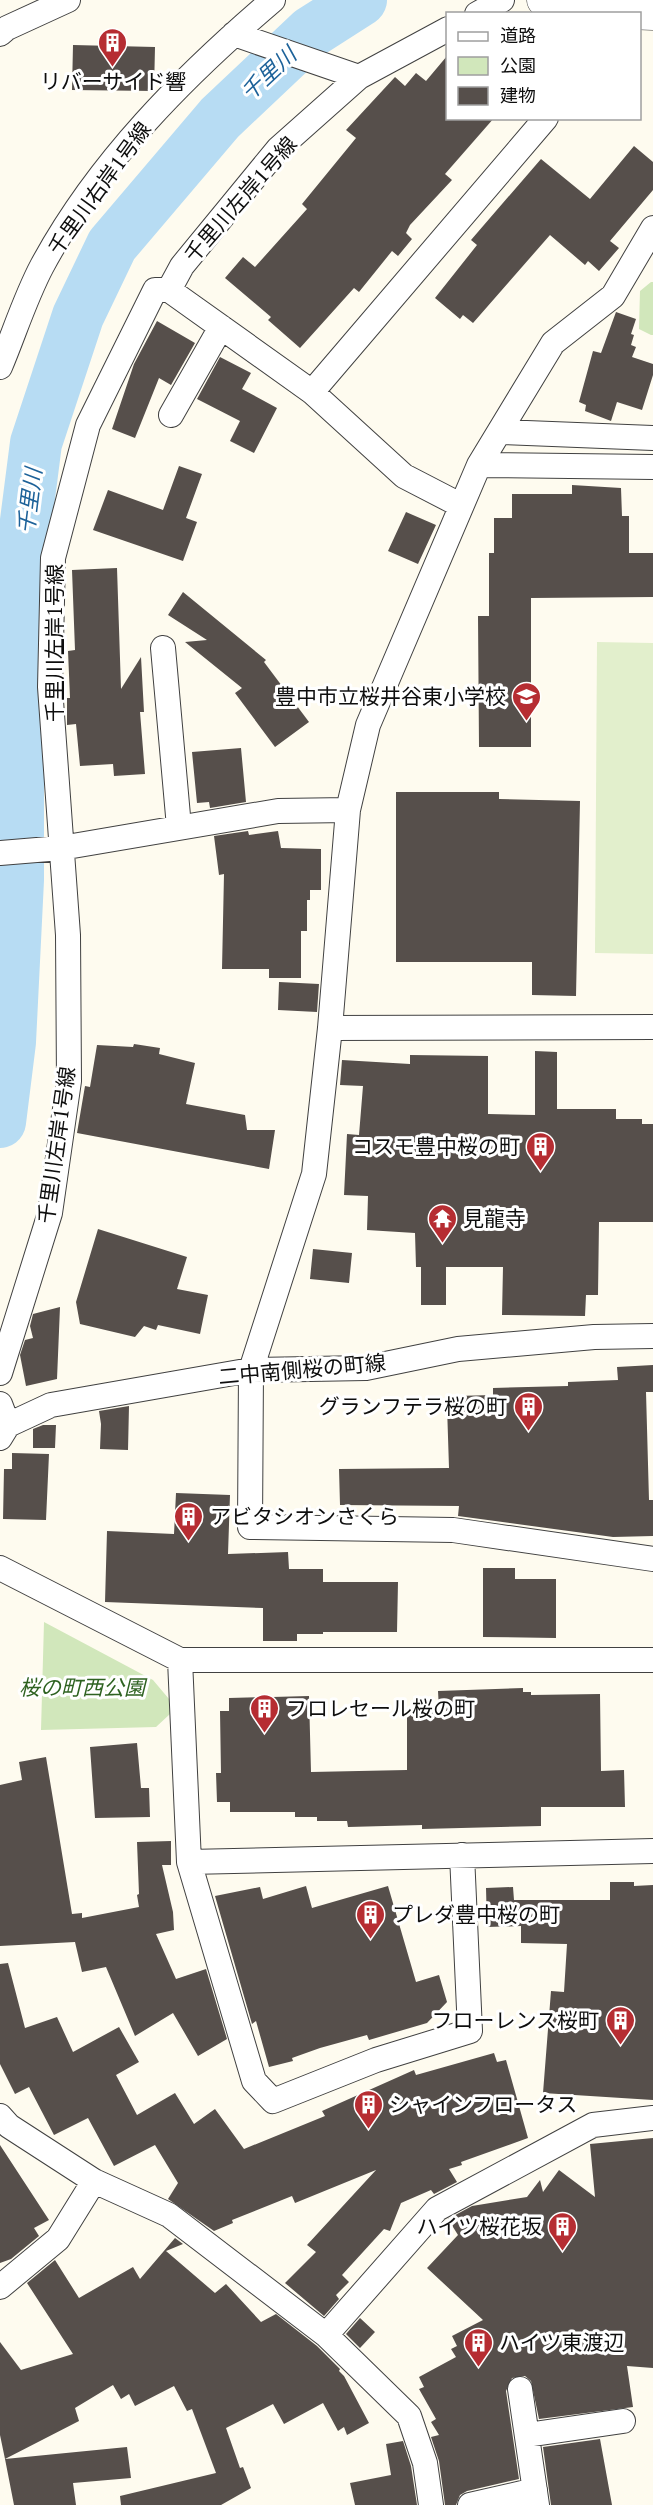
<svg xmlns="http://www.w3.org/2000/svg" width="653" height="2505" font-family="'PT Serif','Noto Sans JP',serif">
  <rect width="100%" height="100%" fill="#fefbef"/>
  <path fill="#d1e7bb" d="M 651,282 L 653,282 L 653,335 L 651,335 L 639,329 L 640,291 Z
    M 44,1622 L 153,1680 L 169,1699 L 170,1714 L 156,1727 L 41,1730 Z"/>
  <path fill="#e2efcc" d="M 597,642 L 653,643 L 653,954 L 595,953 Z"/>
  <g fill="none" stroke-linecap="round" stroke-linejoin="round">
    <path stroke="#b7dcf3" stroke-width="52" d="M 0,1122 L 10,1042 L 18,880 L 18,583 L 36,443 L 78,316 L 112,245 L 220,118 L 311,32 L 361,0"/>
  </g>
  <path fill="#564f4b" d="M 73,45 L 155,47 L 154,91 L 72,90 Z
    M 447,56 L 447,118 L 494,118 L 445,174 L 452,180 L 410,225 L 406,233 L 412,239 L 398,256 L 392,251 L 359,292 L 354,288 L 300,348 L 268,320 L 271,317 L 225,278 L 243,257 L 255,267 L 307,209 L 302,204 L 356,138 L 346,130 L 395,77 L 405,86 L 416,73 L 426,81 Z
    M 634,146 L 653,162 L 653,190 L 610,241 L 619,248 L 599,271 L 588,261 L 585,265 L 550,235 L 473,323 L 463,315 L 460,319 L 435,298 L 477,245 L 471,240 L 541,159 L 590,199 Z
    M 616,312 L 636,319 L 631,334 L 634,335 L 631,345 L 636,347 L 632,357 L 653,364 L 653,375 L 642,410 L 617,402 L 611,421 L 585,411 L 586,405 L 579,402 L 593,351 L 601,353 Z
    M 157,321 L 195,343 L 171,385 L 159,378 L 135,438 L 112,429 L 134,364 Z
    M 220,357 L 251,373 L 242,389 L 277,408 L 254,453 L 230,441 L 240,421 L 197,399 Z
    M 179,466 L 202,474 L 186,518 L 197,522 L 183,561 L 93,530 L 108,490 L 163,510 Z
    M 572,485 L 621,488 L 622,516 L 629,516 L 629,553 L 653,553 L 653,597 L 531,598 L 531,747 L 479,747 L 478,616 L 489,616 L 489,553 L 494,553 L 494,518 L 512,518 L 512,494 L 572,494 Z
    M 406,512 L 436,525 L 418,564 L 388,551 Z
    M 117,568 L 121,689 L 141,657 L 144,712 L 140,712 L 145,774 L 114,776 L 113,764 L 80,766 L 76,724 L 67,725 L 67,698 L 70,698 L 68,651 L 75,650 L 72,570 Z
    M 183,592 L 266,660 L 264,662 L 309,722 L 275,747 L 235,693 L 242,688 L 185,642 L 207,640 L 168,615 Z
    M 241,748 L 246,802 L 210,808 L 209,802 L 197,803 L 192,752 Z
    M 396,792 L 499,792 L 499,799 L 580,801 L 576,996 L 532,995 L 532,962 L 396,962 Z
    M 248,831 L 249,835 L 278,831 L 281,848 L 321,849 L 321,890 L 310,890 L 310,900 L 307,900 L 307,931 L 301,931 L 301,978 L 269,978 L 269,969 L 222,969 L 224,874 L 219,875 L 214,836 Z
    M 279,982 L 319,984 L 317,1012 L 278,1010 Z
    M 134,1044 L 160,1048 L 159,1054 L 195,1063 L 186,1104 L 245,1115 L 247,1130 L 275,1130 L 269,1169 L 77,1133 L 85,1086 L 90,1087 L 97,1045 L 133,1047 Z
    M 535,1051 L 557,1052 L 557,1109 L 616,1109 L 616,1119 L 642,1119 L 642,1124 L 653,1124 L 653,1222 L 599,1222 L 598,1295 L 586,1295 L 585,1316 L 502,1315 L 503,1267 L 446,1267 L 446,1305 L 421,1305 L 421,1267 L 416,1267 L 415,1233 L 367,1230 L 368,1196 L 344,1195 L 347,1134 L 359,1135 L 363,1086 L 340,1085 L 342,1060 L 410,1064 L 410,1055 L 488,1056 L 488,1114 L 535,1115 Z
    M 98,1229 L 187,1257 L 177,1289 L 208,1295 L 200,1334 L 158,1325 L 156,1330 L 144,1326 L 135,1337 L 80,1324 L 76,1302 Z
    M 313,1249 L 352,1253 L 349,1283 L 310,1279 Z
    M 60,1307 L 57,1379 L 26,1386 L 20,1355 L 25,1340 L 33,1338 L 30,1326 L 33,1314 Z
    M 653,1365 L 653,1392 L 646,1392 L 649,1500 L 653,1500 L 653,1536 L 613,1537 L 458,1516 L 459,1506 L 340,1505 L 339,1469 L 449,1468 L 447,1406 L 456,1406 L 456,1396 L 493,1395 L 493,1388 L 568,1386 L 568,1382 L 618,1380 L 617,1367 Z
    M 129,1406 L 128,1450 L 100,1449 L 101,1424 L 99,1411 Z
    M 43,1425 L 56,1425 L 55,1448 L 33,1448 L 33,1429 Z
    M 12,1453 L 49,1454 L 46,1520 L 3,1519 L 4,1469 L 12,1469 Z
    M 176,1493 L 230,1495 L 228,1554 L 288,1552 L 289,1569 L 323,1569 L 323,1582 L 398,1582 L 397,1632 L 323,1632 L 323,1634 L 297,1634 L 297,1641 L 263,1641 L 263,1608 L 105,1602 L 107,1531 L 174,1534 Z
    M 483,1568 L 515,1568 L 515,1579 L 556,1579 L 556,1638 L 483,1637 Z
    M 523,1688 L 523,1692 L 531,1692 L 531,1695 L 600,1694 L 601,1771 L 624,1770 L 625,1807 L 541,1807 L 541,1826 L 422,1829 L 422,1825 L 348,1827 L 347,1821 L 317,1821 L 317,1817 L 295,1817 L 295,1812 L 230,1812 L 230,1802 L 217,1802 L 216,1773 L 221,1773 L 220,1711 L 229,1711 L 229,1698 L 309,1696 L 311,1772 L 407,1770 L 407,1710 L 439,1710 L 438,1691 Z
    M 137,1743 L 141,1788 L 149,1788 L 150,1817 L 95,1818 L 90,1747 Z
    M 46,1757 L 72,1914 L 82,1913 L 82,1918 L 139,1907 L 137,1895 L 139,1894 L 137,1842 L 171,1841 L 171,1865 L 162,1865 L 173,1912 L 174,1930 L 156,1934 L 176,1979 L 206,1969 L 227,2039 L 198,2056 L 173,2013 L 135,2036 L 106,1967 L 82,1972 L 75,1942 L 0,1946 L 0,1785 L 22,1780 L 19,1762 Z
    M 610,1882 L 634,1882 L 634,1886 L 653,1885 L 653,2100 L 543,2093 L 551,1991 L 564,1992 L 567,1944 L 521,1943 L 521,1926 L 487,1927 L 486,1888 L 513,1887 L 514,1900 L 610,1900 Z
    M 306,1886 L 312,1908 L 388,1886 L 416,1982 L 439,1975 L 447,2002 L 427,2023 L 369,2040 L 367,2035 L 320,2048 L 292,2058 L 293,2061 L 269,2067 L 256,2021 L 252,2024 L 215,1896 L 260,1887 L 263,1899 Z
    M 8,1963 L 25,2028 L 57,2017 L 73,2052 L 119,2027 L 139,2062 L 116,2075 L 137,2115 L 175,2093 L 194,2124 L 215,2109 L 244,2149 L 325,2116 L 322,2111 L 414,2070 L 416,2075 L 494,2053 L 497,2062 L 506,2060 L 528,2138 L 461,2162 L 462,2165 L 449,2169 L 457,2182 L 434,2194 L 431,2190 L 401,2203 L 390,2231 L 384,2229 L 342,2275 L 349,2282 L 336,2295 L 339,2299 L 324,2316 L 285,2283 L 316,2252 L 307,2245 L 376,2170 L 295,2203 L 292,2196 L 232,2220 L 233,2223 L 214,2231 L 168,2199 L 178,2183 L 155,2145 L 114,2166 L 88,2118 L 54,2135 L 29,2087 L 15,2094 L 0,2064 L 0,1964 Z
    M 653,2138 L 653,2368 L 627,2366 L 633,2407 L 539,2419 L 531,2381 L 525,2376 L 512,2378 L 506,2391 L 519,2479 L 467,2491 L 460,2495 L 456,2505 L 445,2505 L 439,2461 L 431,2437 L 439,2435 L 431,2422 L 436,2419 L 419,2389 L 424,2387 L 419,2377 L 456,2357 L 451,2349 L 457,2346 L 452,2336 L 483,2320 L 427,2268 L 458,2235 L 448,2219 L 472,2206 L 527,2197 L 540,2180 L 543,2192 L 559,2170 L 595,2197 L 590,2144 Z
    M 0,2145 L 49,2220 L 34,2228 L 39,2236 L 11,2259 L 0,2263 Z
    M 175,2238 L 183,2244 L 166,2251 L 215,2293 L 226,2284 L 261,2322 L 276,2314 L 317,2346 L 340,2369 L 339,2371 L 344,2376 L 369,2423 L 347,2435 L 344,2427 L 338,2431 L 323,2403 L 284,2424 L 273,2404 L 226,2428 L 240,2468 L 243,2467 L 251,2488 L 221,2505 L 121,2505 L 120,2496 L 216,2473 L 192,2409 L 187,2411 L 174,2386 L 135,2406 L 129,2394 L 121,2399 L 113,2385 L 75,2408 L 79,2421 L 5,2459 L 0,2435 L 0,2342 L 21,2370 L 73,2354 L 27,2283 L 55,2260 L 79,2298 L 133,2267 L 140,2279 Z
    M 360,2318 L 375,2332 L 360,2348 L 346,2334 Z
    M 600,2439 L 612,2505 L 551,2505 L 543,2447 Z
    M 403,2441 L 411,2466 L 417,2505 L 355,2505 L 350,2483 L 391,2475 L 386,2444 Z
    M 127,2447 L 131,2478 L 73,2483 L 76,2505 L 14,2505 L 5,2459 Z"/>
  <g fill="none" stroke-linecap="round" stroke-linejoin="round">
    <defs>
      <path id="minor" d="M 477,14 L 502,0
        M 0,34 L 7,28 L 68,0
        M 234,34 L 359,77
        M 653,228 L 613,296 L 553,343 L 479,465 L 368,725 L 348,810 L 330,1028 L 314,1174 L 251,1370 L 250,1527 L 453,1530 L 653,1559
        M 169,290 L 182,266 L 278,149 L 359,77 L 448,29
        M 169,290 L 312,392 L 404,476 L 460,505
        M 0,367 C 14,334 25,298 42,266 C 98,162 184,76 273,0
        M 312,392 L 546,118
        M 171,415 L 221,327
        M 501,432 L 653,438
        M 479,465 L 653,467
        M 163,648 L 179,827
        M 0,853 L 61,848 L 278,811 L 348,810
        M 330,1028 L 653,1027
        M 0,1373 L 50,1213 L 69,1081 L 68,935 L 50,687 L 53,558 L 88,425 L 155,290 L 169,290
        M 0,1404 L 8,1425
        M 0,1438 L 8,1425 L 51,1405 L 251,1370 L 366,1368 L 458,1349 L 594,1337 L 653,1336
        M 0,1568 L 180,1660 L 653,1660
        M 180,1660 L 189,1862 L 254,2081 L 273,2101 L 376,2060 L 470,2031 L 462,1855
        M 189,1862 L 653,1851
        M 0,2116 L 9,2126 L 94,2181 L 169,2215 L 326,2335 L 409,2416 L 425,2463 L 431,2505
        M 0,2287 L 58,2239 L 94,2181
        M 326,2335 L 437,2209 L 593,2125 L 653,2118
        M 520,2389 L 537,2505
        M 527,2435 L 623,2421
        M 470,2505 L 535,2490"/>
      <path id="tertiary" d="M 543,0 L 576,11 L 653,14"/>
    </defs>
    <use href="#minor" stroke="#414141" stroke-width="26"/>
    <use href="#tertiary" stroke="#414141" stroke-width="33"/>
    <use href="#minor" stroke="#fff" stroke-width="24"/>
    <use href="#tertiary" stroke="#fff" stroke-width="32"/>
  </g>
  <defs>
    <symbol id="building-pin" viewBox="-11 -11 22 30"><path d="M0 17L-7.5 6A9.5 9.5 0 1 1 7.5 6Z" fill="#b62d32" stroke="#fff"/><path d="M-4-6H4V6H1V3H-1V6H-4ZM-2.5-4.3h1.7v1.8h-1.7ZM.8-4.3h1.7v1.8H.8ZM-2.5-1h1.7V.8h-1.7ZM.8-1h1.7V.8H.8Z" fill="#fff"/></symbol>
    <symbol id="school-pin" viewBox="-11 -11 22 30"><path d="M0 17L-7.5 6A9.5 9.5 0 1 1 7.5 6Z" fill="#b62d32" stroke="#fff"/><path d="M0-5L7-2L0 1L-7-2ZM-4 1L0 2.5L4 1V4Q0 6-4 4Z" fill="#fff"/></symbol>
    <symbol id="temple-pin" viewBox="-11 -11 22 30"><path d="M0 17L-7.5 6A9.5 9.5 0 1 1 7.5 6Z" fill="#b62d32" stroke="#fff"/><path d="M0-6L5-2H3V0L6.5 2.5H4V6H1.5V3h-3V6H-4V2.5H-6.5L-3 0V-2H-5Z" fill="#fff"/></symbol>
  </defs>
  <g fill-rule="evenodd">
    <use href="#building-pin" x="96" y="26" width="33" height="45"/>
    <use href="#school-pin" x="510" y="680" width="33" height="45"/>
    <use href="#building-pin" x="524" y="1130" width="33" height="45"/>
    <use href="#temple-pin" x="426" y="1202" width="33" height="45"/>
    <use href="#building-pin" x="512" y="1390" width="33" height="45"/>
    <use href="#building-pin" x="172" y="1500" width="33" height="45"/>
    <use href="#building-pin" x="248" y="1692" width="33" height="45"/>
    <use href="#building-pin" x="354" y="1898" width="33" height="45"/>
    <use href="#building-pin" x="604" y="2004" width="33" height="45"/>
    <use href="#building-pin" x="352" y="2088" width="33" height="45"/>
    <use href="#building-pin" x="546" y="2210" width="33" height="45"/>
    <use href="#building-pin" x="462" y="2326" width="33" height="45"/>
  </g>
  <g text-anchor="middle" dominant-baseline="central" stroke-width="6" stroke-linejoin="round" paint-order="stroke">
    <g font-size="21" fill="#0e0e0e" stroke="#fff" text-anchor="start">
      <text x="113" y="81" text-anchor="middle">リバーサイド響</text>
      <text x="506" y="696" text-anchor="end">豊中市立桜井谷東小学校</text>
      <text x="520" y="1146" text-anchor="end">コスモ豊中桜の町</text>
      <text x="463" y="1218">見龍寺</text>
      <text x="507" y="1406" text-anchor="end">グランフテラ桜の町</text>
      <text x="210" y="1516">アビタシオンさくら</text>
      <text x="286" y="1708">フロレセール桜の町</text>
      <text x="392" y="1914">プレダ豊中桜の町</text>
      <text x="599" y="2020" text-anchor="end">フローレンス桜町</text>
      <text x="389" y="2104">シャインフロータス</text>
      <text x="542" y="2226" text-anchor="end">ハイツ桜花坂</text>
      <text x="499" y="2342">ハイツ東渡辺</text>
    </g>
    <g font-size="21" fill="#0e0e0e" stroke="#fff">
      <text transform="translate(99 188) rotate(-54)">千里川右岸1号線</text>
      <text transform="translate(240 199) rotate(-49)">千里川左岸1号線</text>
      <text transform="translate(54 643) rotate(-90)">千里川左岸1号線</text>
      <text transform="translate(56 1145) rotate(-82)">千里川左岸1号線</text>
      <text transform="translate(302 1369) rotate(-5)">二中南側桜の町線</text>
    </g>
    <g font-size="21" font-style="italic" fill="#2e6221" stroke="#fff">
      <text x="82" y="1687">桜の町西公園</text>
    </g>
    <g font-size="22" font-style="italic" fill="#1d6299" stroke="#fff">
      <text transform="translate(268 73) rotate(-43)">千里川</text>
      <text transform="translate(29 501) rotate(-83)">千里川</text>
    </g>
  </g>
  <rect x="446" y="12" width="195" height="108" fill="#ffffff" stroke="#9f9f9f" stroke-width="1.5"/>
  <rect x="458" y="32" width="30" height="9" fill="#ffffff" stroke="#9f9f9f" stroke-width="1.5"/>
  <text x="500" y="42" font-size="18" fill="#0e0e0e">道路</text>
  <rect x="458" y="57" width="30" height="18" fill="#d1e7bb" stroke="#9f9f9f" stroke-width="1.5"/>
  <text x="500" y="72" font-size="18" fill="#0e0e0e">公園</text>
  <rect x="458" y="87" width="30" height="18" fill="#564f4b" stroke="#9f9f9f" stroke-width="1.5"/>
  <text x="500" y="102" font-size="18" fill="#0e0e0e">建物</text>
</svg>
